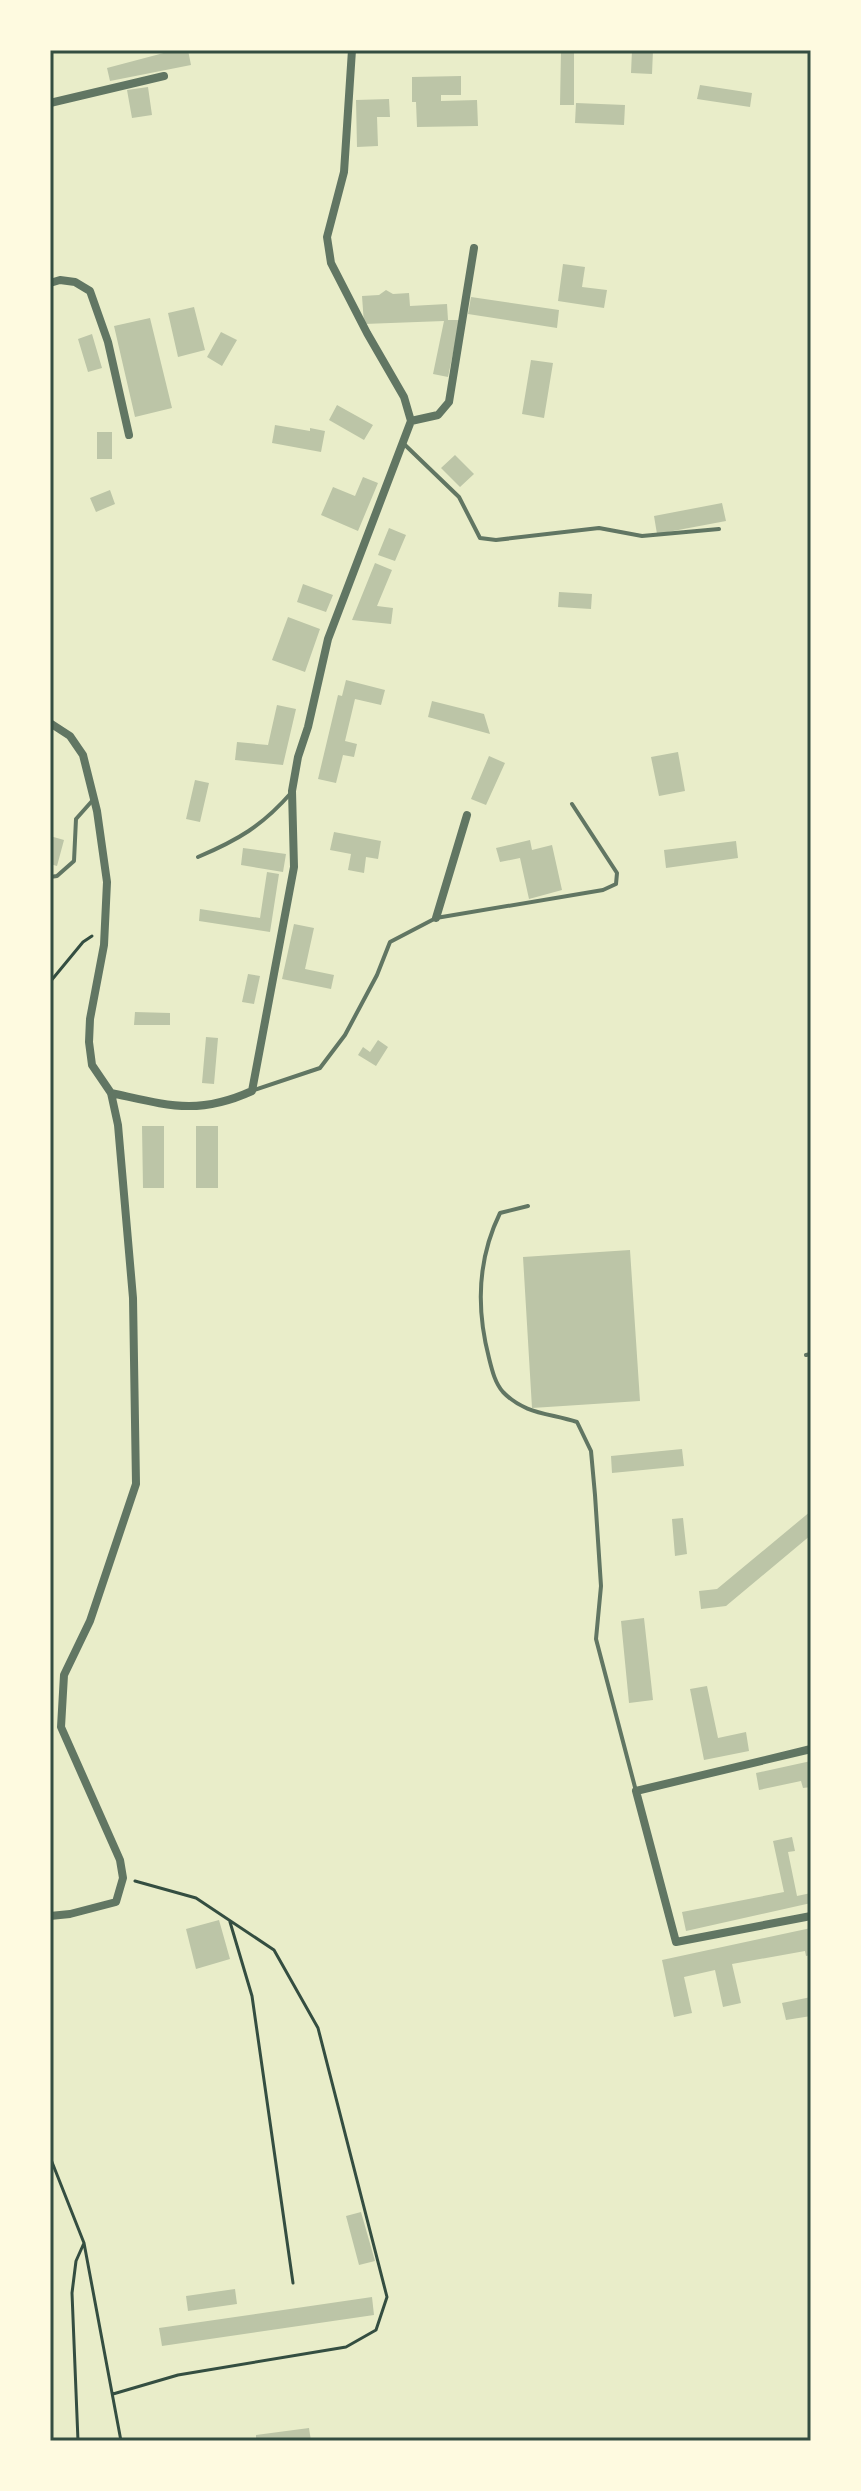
<svg xmlns="http://www.w3.org/2000/svg" width="861" height="2491" font-family="Ubuntu,sans-serif">
  <rect width="100%" height="100%" fill="#e9edc9"/>
  <path fill="#bcc5a7" d="M 175,50 L 188,50 L 191,65 L 110,81 L 107,68 Z
    M 561,50 L 574,50 L 574,105 L 560,105 Z
    M 632,50 L 653,50 L 652,74 L 631,73 Z
    M 461,76 L 461,95 L 441,95 L 441,101 L 477,100 L 478,126 L 417,127 L 416,102 L 412,102 L 412,77 Z
    M 700,85 L 752,93 L 750,107 L 697,99 Z
    M 148,87 L 152,115 L 132,118 L 127,90 Z
    M 389,99 L 390,117 L 377,117 L 378,146 L 357,147 L 356,100 Z
    M 576,103 L 625,105 L 624,125 L 575,123 Z
    M 563,264 L 585,267 L 582,287 L 607,290 L 604,308 L 558,301 Z
    M 386,290 L 393,294 L 409,293 L 410,306 L 447,304 L 448,320 L 460,320 L 448,377 L 433,374 L 444,321 L 364,324 L 362,296 L 379,295 Z
    M 471,297 L 559,310 L 557,328 L 468,314 Z
    M 194,307 L 205,350 L 178,357 L 168,313 Z
    M 150,318 L 172,408 L 135,417 L 114,326 Z
    M 221,332 L 237,340 L 222,366 L 207,357 Z
    M 92,334 L 102,368 L 88,372 L 78,339 Z
    M 531,360 L 553,363 L 544,418 L 522,414 Z
    M 337,405 L 373,425 L 364,440 L 329,420 Z
    M 275,425 L 310,431 L 310,428 L 325,431 L 321,452 L 272,443 Z
    M 97,432 L 112,432 L 112,459 L 97,459 Z
    M 455,455 L 474,474 L 460,487 L 441,468 Z
    M 363,477 L 378,483 L 358,531 L 321,515 L 333,487 L 355,496 Z
    M 110,490 L 115,504 L 96,512 L 90,498 Z
    M 722,503 L 726,521 L 657,534 L 654,516 Z
    M 389,528 L 406,535 L 395,561 L 378,555 Z
    M 375,563 L 392,570 L 377,606 L 393,608 L 391,624 L 352,620 Z
    M 303,584 L 333,595 L 326,612 L 297,602 Z
    M 559,592 L 592,594 L 591,609 L 558,607 Z
    M 288,617 L 320,629 L 305,672 L 272,660 Z
    M 346,680 L 385,690 L 381,705 L 355,699 L 345,741 L 357,744 L 354,757 L 343,755 L 336,783 L 318,779 L 338,695 L 342,696 Z
    M 432,701 L 484,714 L 490,734 L 428,717 Z
    M 277,705 L 296,709 L 283,765 L 235,760 L 237,742 L 268,745 Z
    M 678,752 L 685,791 L 659,796 L 651,757 Z
    M 489,756 L 505,763 L 486,805 L 471,799 Z
    M 195,780 L 209,783 L 200,822 L 186,819 Z
    M 334,832 L 381,841 L 378,859 L 366,857 L 364,873 L 348,870 L 351,854 L 330,850 Z
    M 50,836 L 64,840 L 57,866 L 50,864 Z
    M 530,840 L 532,850 L 552,845 L 562,890 L 529,899 L 520,858 L 500,862 L 496,848 Z
    M 736,841 L 738,858 L 666,868 L 664,850 Z
    M 243,848 L 286,854 L 283,872 L 241,865 Z
    M 267,872 L 279,874 L 270,932 L 199,921 L 200,909 L 260,918 Z
    M 294,924 L 314,928 L 305,969 L 334,975 L 331,989 L 282,979 Z
    M 248,974 L 260,976 L 254,1004 L 242,1002 Z
    M 135,1012 L 170,1013 L 170,1025 L 134,1025 Z
    M 206,1037 L 218,1038 L 214,1084 L 202,1083 Z
    M 378,1040 L 388,1047 L 376,1066 L 358,1055 L 363,1047 L 370,1052 Z
    M 142,1126 L 164,1126 L 164,1188 L 143,1188 Z
    M 196,1126 L 218,1126 L 218,1188 L 196,1188 Z
    M 630,1250 L 640,1401 L 532,1408 L 523,1257 Z
    M 682,1449 L 684,1466 L 612,1473 L 611,1456 Z
    M 811,1511 L 811,1535 L 726,1606 L 701,1609 L 699,1591 L 717,1589 Z
    M 683,1518 L 687,1554 L 675,1556 L 672,1519 Z
    M 644,1618 L 653,1700 L 629,1703 L 621,1621 Z
    M 707,1686 L 718,1738 L 746,1732 L 749,1751 L 704,1760 L 690,1689 Z
    M 811,1761 L 811,1787 L 803,1788 L 801,1781 L 759,1790 L 756,1773 Z
    M 792,1837 L 795,1851 L 788,1852 L 797,1896 L 811,1893 L 811,1903 L 686,1931 L 682,1912 L 784,1892 L 773,1841 Z
    M 219,1920 L 230,1959 L 196,1969 L 186,1929 Z
    M 811,1928 L 811,1955 L 806,1956 L 805,1951 L 732,1964 L 741,2003 L 723,2007 L 715,1970 L 684,1977 L 692,2013 L 674,2017 L 662,1960 Z
    M 811,1997 L 811,2016 L 786,2020 L 782,2003 Z
    M 361,2212 L 375,2261 L 359,2265 L 346,2216 Z
    M 235,2289 L 237,2304 L 188,2311 L 186,2296 Z
    M 372,2297 L 374,2315 L 162,2346 L 159,2328 Z
    M 309,2428 L 311,2441 L 256,2441 L 256,2435 Z"/>
  <g fill="none" stroke-linecap="round" stroke-linejoin="round">
    <path stroke="#344e41" stroke-width="3" d="M 50,982 L 83,942 L 92,936
      M 230,1922 L 252,1996 L 293,2283
      M 50,2157 L 84,2243 L 121,2441
      M 113,2394 L 178,2375 L 346,2347 L 376,2330 L 387,2297 L 318,2028 L 274,1950 L 196,1898 L 135,1881
      M 78,2441 L 72,2293 L 76,2261 L 84,2243"/>
    <path stroke="#617663" stroke-width="4" d="M 404,444 L 459,497 L 480,538 L 496,540 L 599,528 L 642,536 L 719,529
      M 198,857 C 238,840 262,826 291,793
      M 50,877 L 57,876 L 74,861 L 76,819 L 92,801
      M 254,1090 L 320,1068 L 345,1035 L 377,975 L 390,942 L 436,918 L 603,890 L 616,884 L 617,873 L 572,804
      M 528,1206 L 500,1213 C 477,1260 476,1308 489,1358 C 492,1370 495,1383 503,1392 C 525,1415 550,1413 577,1422 L 591,1451 L 595,1495 L 601,1586 L 596,1639 L 636,1791
      M 806,1355 L 811,1354"/>
    <path stroke="#617663" stroke-width="8" d="M 50,103 L 164,76
      M 50,283 L 60,280 L 75,282 L 90,291 L 108,342 L 129,435
      M 411,421 L 438,415 L 449,402 L 474,248
      M 50,723 L 70,736 L 83,755 L 97,811 L 107,882 L 104,945 L 90,1019 L 89,1042 L 92,1065 L 111,1093 L 118,1125 L 133,1298 L 136,1484 L 90,1621 L 64,1675 L 61,1727 L 120,1860 L 123,1878 L 116,1902 L 70,1914 L 50,1916
      M 436,918 L 467,815
      M 111,1093 C 167,1105 197,1116 252,1091 L 294,867 L 292,791 L 298,757 L 308,727 L 328,639 L 411,421 L 404,397 L 367,333 L 331,263 L 327,237 L 344,172 L 352,50
      M 811,1749 L 636,1791 L 676,1942 L 811,1916"/>
  </g>
  <rect width="861" height="2491" fill="none" stroke="#fefae0" stroke-width="104"/>
  <rect x="52" y="52" width="757" height="2387" fill="none" stroke="#344e41" stroke-width="3"/>
</svg>
